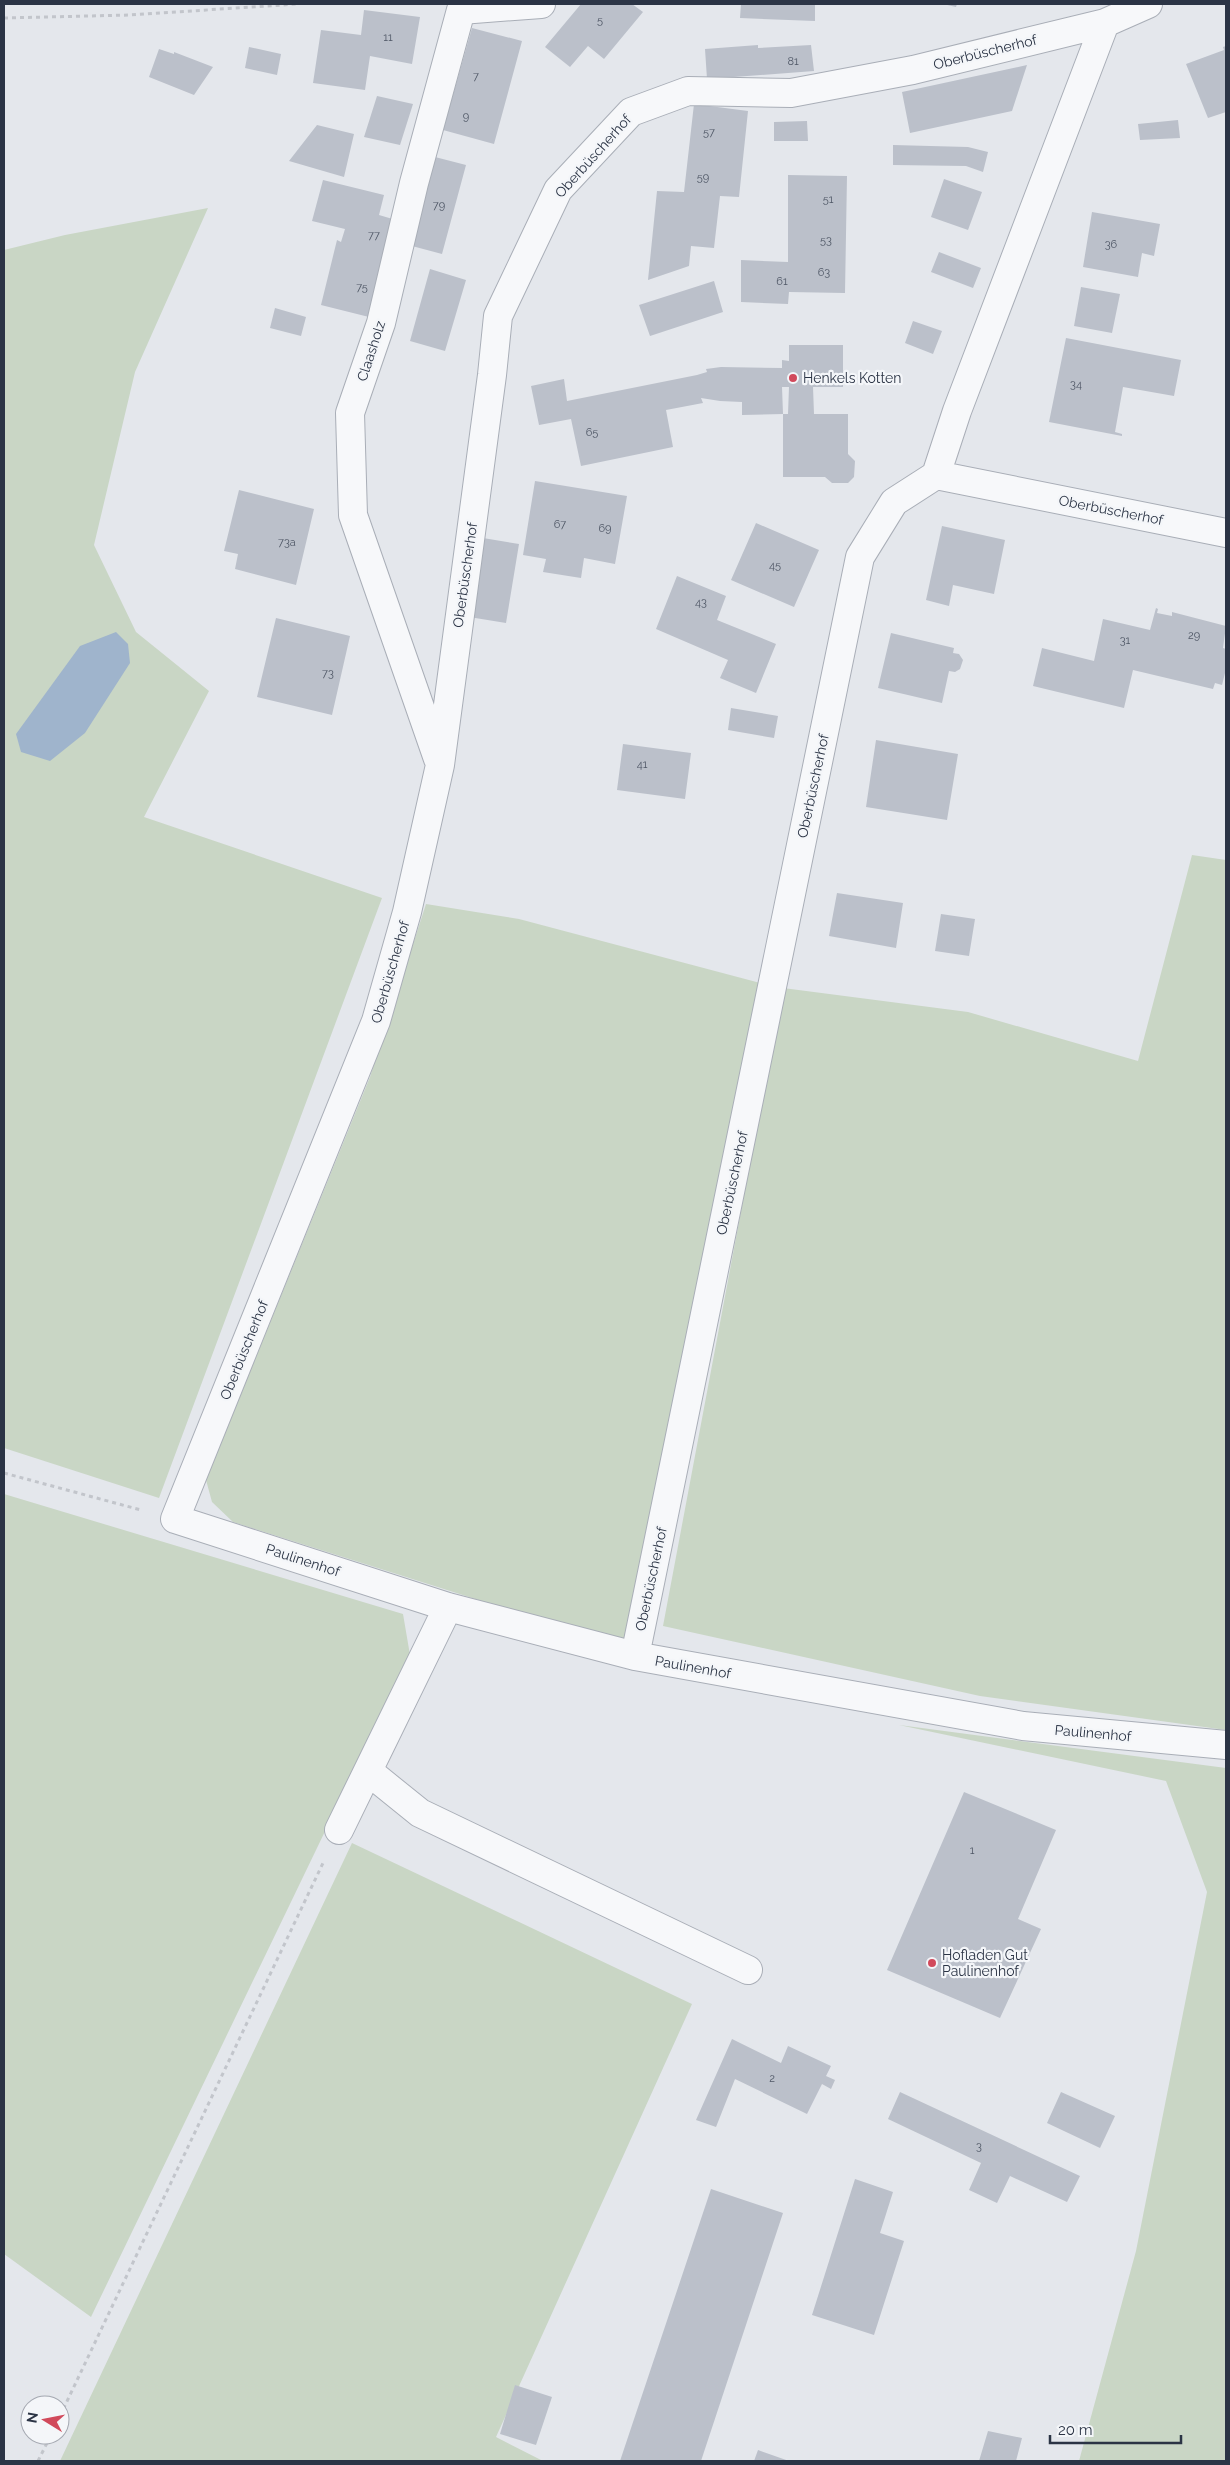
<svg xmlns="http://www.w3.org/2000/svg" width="1230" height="2465" font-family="Raleway,sans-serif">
  <rect width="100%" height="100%" fill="#e4e7ec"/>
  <path fill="#c9d6c5" d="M 208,208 L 135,372 L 94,545 L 136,632 L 209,691 L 144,817 L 382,898 L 159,1498 L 4,1448 L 4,250 L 65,235 Z
    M 1192,855 L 1226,860 L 1226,1730 L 980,1696 L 663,1626 L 783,988 L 968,1012 L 1138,1061 Z
    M 426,904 L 519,919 L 764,984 L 630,1648 L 233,1522 L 212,1502 L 206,1480 L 370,1077 Z
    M 4,1494 L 403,1614 L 410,1655 L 91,2317 L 4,2254 Z
    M 899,1725 L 1226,1768 L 1226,2461 L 1079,2461 L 1136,2251 L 1207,1892 L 1166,1781 Z
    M 352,1843 L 692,2004 L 496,2437 L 543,2461 L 60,2461 Z"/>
  <path fill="#9fb4cc" d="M 116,632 L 128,644 L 130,663 L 85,733 L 50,761 L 21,752 L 16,734 L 80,646 Z"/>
  <path fill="#bbc0ca" d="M 581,4 L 632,4 L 643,12 L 604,59 L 588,46 L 570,67 L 545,47 Z
    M 741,4 L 815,4 L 815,21 L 740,18 Z
    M 943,4 L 957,4 L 956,7 Z
    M 364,10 L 420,17 L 412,64 L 370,56 L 365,90 L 313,83 L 321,30 L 361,35 Z
    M 472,28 L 522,41 L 494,144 L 443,130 Z
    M 758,45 L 758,48 L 811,45 L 814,71 L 707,79 L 705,49 Z
    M 1226,46 L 1226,112 L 1208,118 L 1186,64 L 1224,50 L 1223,47 Z
    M 249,47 L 281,54 L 277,75 L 245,68 Z
    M 159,49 L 174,54 L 174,52 L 213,67 L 194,95 L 149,77 Z
    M 1027,65 L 1012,111 L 910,133 L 902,92 Z
    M 377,96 L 413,104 L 400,145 L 364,137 Z
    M 694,104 L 748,111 L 739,197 L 720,196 L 714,248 L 691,246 L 689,266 L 648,280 L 657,191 L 684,192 Z
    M 1178,120 L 1180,138 L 1140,140 L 1138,124 Z
    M 807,121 L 808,141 L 774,141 L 774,122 Z
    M 317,125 L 354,134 L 344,177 L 289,161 Z
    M 893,145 L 968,147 L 988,152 L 983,172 L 966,166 L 893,165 Z
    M 435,157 L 466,165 L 442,254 L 412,246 Z
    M 788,175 L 847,176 L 845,293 L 789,292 L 788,304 L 741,302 L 741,260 L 788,262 Z
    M 944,179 L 982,192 L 968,230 L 931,217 Z
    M 323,180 L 384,195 L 379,215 L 396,220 L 373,318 L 321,305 L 337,240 L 341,242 L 345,229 L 312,221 Z
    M 1092,212 L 1160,224 L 1154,256 L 1142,253 L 1138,277 L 1083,267 Z
    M 939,252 L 981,268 L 973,288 L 931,272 Z
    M 430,269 L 466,280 L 445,351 L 410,341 Z
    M 714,281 L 723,312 L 650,336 L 639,305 Z
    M 1081,287 L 1120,294 L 1112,333 L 1074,326 Z
    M 275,308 L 306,317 L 301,336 L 270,328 Z
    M 913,321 L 942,331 L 933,354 L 905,343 Z
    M 1066,338 L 1181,360 L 1174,396 L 1123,387 L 1115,432 L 1122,434 L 1122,436 L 1049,422 Z
    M 789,345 L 843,345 L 843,387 L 813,387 L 814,414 L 848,414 L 848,454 L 855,461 L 854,477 L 848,483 L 832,483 L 825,477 L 783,477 L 783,414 L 788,414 L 789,387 L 782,387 L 783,414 L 742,415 L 742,402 L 720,401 L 701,398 L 703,403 L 666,410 L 673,447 L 581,466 L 571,419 L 539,425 L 531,386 L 564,379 L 567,401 L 697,375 L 707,372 L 706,369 L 721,367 L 782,368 L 782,360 L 789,361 Z
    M 535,481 L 627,496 L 615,564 L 584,558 L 581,578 L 543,572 L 546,559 L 523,555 Z
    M 239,490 L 314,509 L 296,585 L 235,569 L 238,554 L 224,551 Z
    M 756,523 L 819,550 L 794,607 L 731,580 Z
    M 942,526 L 1005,540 L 994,594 L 953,585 L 949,606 L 926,600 Z
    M 477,537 L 519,544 L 506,623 L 463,616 Z
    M 677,576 L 726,596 L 717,620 L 776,644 L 756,693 L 720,678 L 728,660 L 656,629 Z
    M 1156,608 L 1158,609 L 1157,613 L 1172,616 L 1172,612 L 1226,626 L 1223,648 L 1226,649 L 1226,669 L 1222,685 L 1215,683 L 1213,689 L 1133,670 L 1124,708 L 1033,686 L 1042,648 L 1094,661 L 1103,619 L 1150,630 Z
    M 276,618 L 350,636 L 332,715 L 257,697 Z
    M 891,633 L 954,648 L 953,653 L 959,654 L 963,660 L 960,669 L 955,672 L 949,671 L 942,703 L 878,688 Z
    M 731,708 L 778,716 L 774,738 L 728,730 Z
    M 876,740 L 958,754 L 947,820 L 866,807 Z
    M 623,744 L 691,753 L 685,799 L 617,790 Z
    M 837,893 L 903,903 L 896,948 L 829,936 Z
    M 941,914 L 975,919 L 969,956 L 935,951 Z
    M 964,1792 L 1056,1830 L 1018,1919 L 1041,1929 L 1000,2018 L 887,1970 Z
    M 732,2039 L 781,2063 L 788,2046 L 831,2066 L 826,2076 L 835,2080 L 831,2089 L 822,2084 L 807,2114 L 735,2079 L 716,2127 L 696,2120 Z
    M 900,2092 L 1080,2176 L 1067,2202 L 1010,2176 L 997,2203 L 969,2190 L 981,2163 L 888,2119 Z
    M 1061,2092 L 1115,2116 L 1100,2148 L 1047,2123 Z
    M 855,2179 L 893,2192 L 880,2233 L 904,2241 L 874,2335 L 812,2315 Z
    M 711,2189 L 783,2213 L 701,2461 L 620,2461 Z
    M 515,2385 L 552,2397 L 536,2445 L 500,2434 Z
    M 988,2431 L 1022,2438 L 1016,2461 L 979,2461 Z
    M 758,2450 L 789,2461 L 754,2461 Z"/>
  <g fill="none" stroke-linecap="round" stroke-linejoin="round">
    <defs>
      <path id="minor" d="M 1105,23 L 913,70 L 791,93 L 688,91 L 631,112 L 558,190 L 498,316 L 492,375 L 440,765 L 407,912 L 376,1021 L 175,1519 L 448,1607 L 635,1656 L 1023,1726 L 1226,1745
        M 936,475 L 1226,533
        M 438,759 L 353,515 L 350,413 L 381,323 L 414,183 L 461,10 L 541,4
        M 635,1656 L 860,557 L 894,502 L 936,475 L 957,411 L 1105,23 L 1148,4
        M 368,1771 L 420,1813 L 748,1970
        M 339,1830 L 448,1607"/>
    </defs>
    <use href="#minor" stroke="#a9aeb7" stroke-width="30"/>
    <path stroke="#c2c5cb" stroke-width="3" stroke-dasharray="4 4" stroke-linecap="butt" d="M 4,18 L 130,15 L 297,4
      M 4,1473 L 141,1510
      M 60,2416 L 323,1863
      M 38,2461 L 51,2435"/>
    <use href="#minor" stroke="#f7f8fa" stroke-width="28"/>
  </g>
  <g fill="#d1495b" stroke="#f4f6f9" stroke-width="2">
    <circle cx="793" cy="378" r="5"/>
    <circle cx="932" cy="1963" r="5"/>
  </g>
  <g text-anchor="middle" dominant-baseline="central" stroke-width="4.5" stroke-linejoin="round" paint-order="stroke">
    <g font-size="11" fill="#4f5766">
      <text x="600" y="20">5</text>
      <text x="388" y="37">11</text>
      <text x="793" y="61">81</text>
      <text x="476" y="76">7</text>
      <text x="466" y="116">9</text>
      <text x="709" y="132">57</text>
      <text x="703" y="177">59</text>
      <text x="828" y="199">51</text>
      <text x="439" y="205">79</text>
      <text x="374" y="235">77</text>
      <text x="826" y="240">53</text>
      <text x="1111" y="244">36</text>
      <text x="824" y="272">63</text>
      <text x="782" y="281">61</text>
      <text x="362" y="287">75</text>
      <text x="1076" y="384">34</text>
      <text x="592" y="432">65</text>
      <text x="560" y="524">67</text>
      <text x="605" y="528">69</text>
      <text x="287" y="542">73a</text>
      <text x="775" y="565">45</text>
      <text x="701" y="602">43</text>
      <text x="1194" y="635">29</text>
      <text x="1125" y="640">31</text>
      <text x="328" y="673">73</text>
      <text x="642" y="764">41</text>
      <text x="972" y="1850">1</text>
      <text x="772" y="2078">2</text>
      <text x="979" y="2146">3</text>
    </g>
    <g font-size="14" fill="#2b3445" stroke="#f4f6f9">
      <text transform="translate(985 52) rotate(-14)">Oberbüscherhof</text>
      <text transform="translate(593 156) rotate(-48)">Oberbüscherhof</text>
      <text transform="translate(371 351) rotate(-72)">Claasholz</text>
      <text transform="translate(1111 510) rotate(11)">Oberbüscherhof</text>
      <text transform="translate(465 575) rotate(-82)">Oberbüscherhof</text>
      <text transform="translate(813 786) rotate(-78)">Oberbüscherhof</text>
      <text transform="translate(390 972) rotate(-74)">Oberbüscherhof</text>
      <text transform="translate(732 1183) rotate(-78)">Oberbüscherhof</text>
      <text transform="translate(244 1350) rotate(-68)">Oberbüscherhof</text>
      <text transform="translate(303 1560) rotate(18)">Paulinenhof</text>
      <text transform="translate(651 1579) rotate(-78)">Oberbüscherhof</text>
      <text transform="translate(693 1667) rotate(10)">Paulinenhof</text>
      <text transform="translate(1093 1733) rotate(5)">Paulinenhof</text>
    </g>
    <g font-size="14" fill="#2b3445" stroke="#f4f6f9" text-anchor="start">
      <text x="803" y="378">Henkels Kotten</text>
      <text x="942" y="1955">Hofladen Gut<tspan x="942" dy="16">Paulinenhof</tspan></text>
    </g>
  </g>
  <rect width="1230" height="2465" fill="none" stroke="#2b3445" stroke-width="10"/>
  <g transform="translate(45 2420) rotate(280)"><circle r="24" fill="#f4f6f9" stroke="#a4a8b1"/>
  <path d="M0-4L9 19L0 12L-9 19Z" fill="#d1495b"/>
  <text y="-8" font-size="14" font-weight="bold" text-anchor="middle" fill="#2b3445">N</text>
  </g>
  <path d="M1050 2435v8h131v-8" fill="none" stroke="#2b3445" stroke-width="2.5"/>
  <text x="1058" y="2435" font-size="15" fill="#2b3445" stroke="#f4f6f9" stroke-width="4" paint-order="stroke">20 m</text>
</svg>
